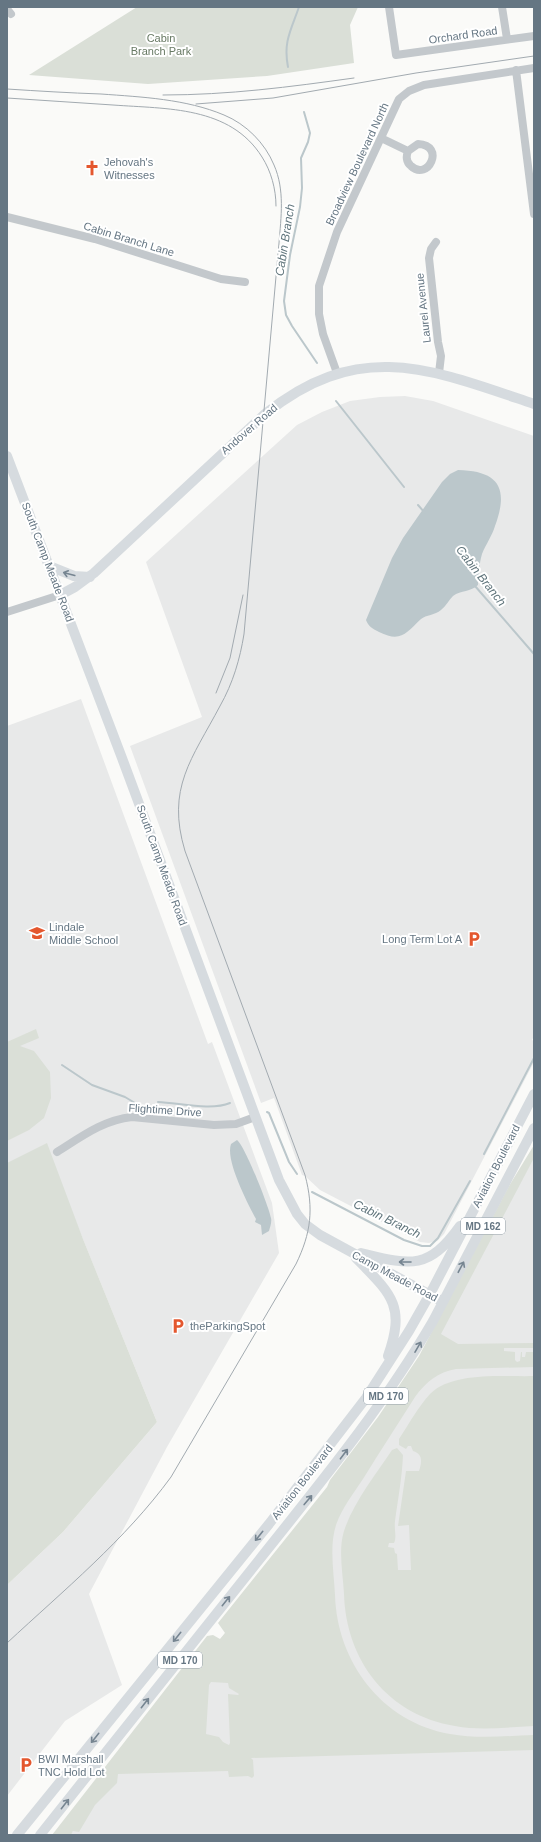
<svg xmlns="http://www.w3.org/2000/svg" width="541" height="1842" font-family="Helvetica,sans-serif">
  <rect width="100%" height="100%" fill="#fafaf8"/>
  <path fill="#e8e9e9" d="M 405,396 L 433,401 L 534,436 L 534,1036 L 532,1040 L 534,1041 L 534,1062 L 444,1234 L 437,1241 L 429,1243 L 420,1242 L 320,1190 L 305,1176 L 302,1175 L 274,1098 L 261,1103 L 130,746 L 202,717 L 146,562 L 297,425 L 322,412 L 350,401 L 380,397 Z
    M 81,699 L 208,1044 L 212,1042 L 272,1203 L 279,1253 L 167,1447 L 89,1594 L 122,1685 L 65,1721 L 7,1796 L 7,1585 L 63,1532 L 157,1422 L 46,1148 L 7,1173 L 7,726 Z
    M 534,1157 L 534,1835 L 70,1835 L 232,1624 L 437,1338 Z"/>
  <path fill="#dadfd7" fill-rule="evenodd" d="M 137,7 L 358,7 L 350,25 L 354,63 L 267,76 L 148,84 L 29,75 Z
    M 36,1029 L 39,1038 L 20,1046 L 34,1051 L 50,1072 L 51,1098 L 44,1118 L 29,1130 L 7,1141 L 7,1042 Z
    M 47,1143 L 83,1239 L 157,1422 L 63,1532 L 7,1585 L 7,1163 Z
    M 534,1145 L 534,1158 L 441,1334 L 458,1344 L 534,1343 L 534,1348 L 504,1348 L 504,1351 L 515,1352 L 515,1360 L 517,1362 L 520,1361 L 521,1352 L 522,1352 L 522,1357 L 525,1357 L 526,1352 L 534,1352 L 534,1367 L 456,1369 C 438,1372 426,1382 415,1397 C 398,1424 380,1451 363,1479 C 353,1494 342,1508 336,1525 C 329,1547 334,1573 335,1595 C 337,1661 381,1722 450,1734 C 477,1739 506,1736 534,1735 L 534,1750 L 251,1758 L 253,1760 L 254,1776 L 252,1778 L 248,1776 L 229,1777 L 228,1771 L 118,1774 L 117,1783 L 95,1805 L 79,1832 L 73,1831 L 71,1835 L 52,1835 L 207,1636 L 213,1635 L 220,1639 L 225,1633 L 218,1623 L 327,1487 L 330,1480 L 378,1417 L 419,1356 L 509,1186 ZM 211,1682 L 228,1683 L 229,1688 L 239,1694 L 238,1695 L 228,1694 L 230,1743 L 229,1745 L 223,1742 L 219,1737 L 206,1734 L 209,1685 Z
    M 534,1376 L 534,1726 C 508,1727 481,1731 455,1726 C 388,1715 346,1661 344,1594 C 343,1574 338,1550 344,1531 C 353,1503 376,1474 392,1450 L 397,1448 L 403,1455 C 402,1478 398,1499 395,1521 C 394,1529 397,1537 394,1543 L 389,1543 L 388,1547 L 394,1548 L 395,1553 L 397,1554 L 398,1570 L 411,1570 L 409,1525 L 398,1526 L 406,1471 L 419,1471 C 422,1462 423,1454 413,1451 L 411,1446 L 408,1446 L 406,1449 L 399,1445 L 399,1439 C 409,1424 418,1407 430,1394 C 453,1371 504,1377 534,1376 Z"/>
  <path fill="#bbc7cb" d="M 458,470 C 499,471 509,488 495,526 C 492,536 486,544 482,554 C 479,564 479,574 478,585 C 471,592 461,590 453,596 C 449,600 446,606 441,610 C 435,615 426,615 421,619 C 406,633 401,643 379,632 C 373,629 368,626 366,620 L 392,558 L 403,538 L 442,482 L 450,474 Z
    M 237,1140 C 245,1146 269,1207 271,1218 C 272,1222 270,1227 269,1231 L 262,1235 L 261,1225 L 255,1222 L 256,1219 C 248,1204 225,1160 231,1144 Z"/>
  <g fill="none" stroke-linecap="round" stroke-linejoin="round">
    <path stroke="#bbc7cb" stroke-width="2" d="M 288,67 C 283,42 291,30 299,7
      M 304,112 L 310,133 L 308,142 L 301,158 L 302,188 L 300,207 L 290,255 L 284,301 L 286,315 L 292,326 L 317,363
      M 336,401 L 404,487
      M 418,505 L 425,513
      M 475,586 L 534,654
      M 62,1065 L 92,1085 L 125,1097 L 135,1103
      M 158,1102 C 180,1103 211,1111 230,1103
      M 267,1112 L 269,1113 L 289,1162 L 297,1174
      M 484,1154 L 534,1058
      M 312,1192 L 404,1240 L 422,1246 L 430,1246 L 438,1238 L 470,1181"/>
    <path stroke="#c3c8cc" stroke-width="8" d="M 389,7 L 396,55 L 534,36
      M 502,7 L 507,39
      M 7,9 L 11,14
      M 516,70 L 534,214
      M 381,138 L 408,151 C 406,156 406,162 411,166 C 428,182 446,145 418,144 L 408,151
      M 7,217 L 95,239 L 221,279 L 245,282
      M 436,242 L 431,249 L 429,258 L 438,342 L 441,356 L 439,373
      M 337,373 L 323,334 L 319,314 L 319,286 L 337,232 L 399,99 L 409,91 L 424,85 L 534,68
      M 7,612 L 60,595
      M 57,1152 C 81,1137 103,1120 132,1117 L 214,1125 L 236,1124 L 255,1117"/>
    <path stroke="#d6dbdf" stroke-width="10" d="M 7,456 L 122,758 L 279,1180 L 297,1214 L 305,1224 L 320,1235 L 443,1302
      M 49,566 L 74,576 L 90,577
      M 60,595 L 75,587 L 94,573 L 265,414 C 360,338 431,369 534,404
      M 361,1253 C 410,1265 428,1271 460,1226
      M 356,1258 C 391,1294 406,1305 388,1356
      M 17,1835 L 269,1524 L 366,1398 L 409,1331 L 430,1294 L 534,1094
      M 40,1835 C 113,1743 186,1652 259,1560 C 321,1482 383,1407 433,1321 L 534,1128"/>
    <path stroke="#a2aab0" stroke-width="1" d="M 7,89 C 38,91 70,93 101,94 C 142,97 186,99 224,115 C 246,124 265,143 274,165 C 285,190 281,217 279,243 L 244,634 C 240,659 233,683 220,706 C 192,759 166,788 185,851 L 305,1175 C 314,1209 311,1233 296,1264 L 171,1477 C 125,1540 64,1590 7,1643
      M 163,95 C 229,95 289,87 354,78
      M 7,98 C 42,100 78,103 113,105 C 167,109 230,106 262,157 C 271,171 276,189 276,206
      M 196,104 L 273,98 L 416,73 L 534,56
      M 216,693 L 230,658 L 243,595"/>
  </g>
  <defs><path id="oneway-shaft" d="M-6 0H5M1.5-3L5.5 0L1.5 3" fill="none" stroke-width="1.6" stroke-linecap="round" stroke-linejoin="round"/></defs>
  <g stroke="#768591">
    <use href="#oneway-shaft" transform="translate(69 574) rotate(-165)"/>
    <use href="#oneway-shaft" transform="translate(405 1262) rotate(-180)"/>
    <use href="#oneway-shaft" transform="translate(461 1267) rotate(-62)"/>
    <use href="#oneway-shaft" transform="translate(418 1347) rotate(-60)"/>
    <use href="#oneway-shaft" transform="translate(344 1454) rotate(-53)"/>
    <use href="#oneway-shaft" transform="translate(308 1500) rotate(-50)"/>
    <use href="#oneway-shaft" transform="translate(259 1536) rotate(129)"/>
    <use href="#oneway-shaft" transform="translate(226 1601) rotate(-51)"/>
    <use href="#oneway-shaft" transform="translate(177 1637) rotate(129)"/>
    <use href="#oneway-shaft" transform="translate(145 1703) rotate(-52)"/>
    <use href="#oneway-shaft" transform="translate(95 1738) rotate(129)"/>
    <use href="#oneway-shaft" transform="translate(65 1804) rotate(-52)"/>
  </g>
  <defs>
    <symbol id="church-bare" viewBox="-9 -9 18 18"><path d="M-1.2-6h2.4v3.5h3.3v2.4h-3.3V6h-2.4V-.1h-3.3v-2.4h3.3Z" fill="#e4572e" stroke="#fff" stroke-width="2.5" paint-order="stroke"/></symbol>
    <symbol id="school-bare" viewBox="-9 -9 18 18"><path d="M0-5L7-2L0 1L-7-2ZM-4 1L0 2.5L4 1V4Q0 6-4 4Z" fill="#e4572e" stroke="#fff" stroke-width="2.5" paint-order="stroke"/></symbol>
    <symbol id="parking-bare" viewBox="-9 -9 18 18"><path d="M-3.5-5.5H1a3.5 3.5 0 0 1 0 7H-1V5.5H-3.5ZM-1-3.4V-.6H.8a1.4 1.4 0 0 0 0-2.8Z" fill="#e4572e" stroke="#fff" stroke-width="2.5" paint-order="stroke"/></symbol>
  </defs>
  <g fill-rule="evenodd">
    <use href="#church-bare" x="81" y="157" width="22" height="22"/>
    <use href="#school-bare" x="26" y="922" width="22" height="22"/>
    <use href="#parking-bare" x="463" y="928" width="22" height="22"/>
    <use href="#parking-bare" x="167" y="1315" width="22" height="22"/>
    <use href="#parking-bare" x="15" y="1754" width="22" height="22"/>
  </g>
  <g text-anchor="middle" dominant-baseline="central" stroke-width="4" stroke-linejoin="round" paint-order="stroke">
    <g fill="#fff" stroke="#939fa8" stroke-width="1">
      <rect x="461" y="1218" width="44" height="16" rx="3"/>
      <rect x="364" y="1388" width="44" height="16" rx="3"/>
      <rect x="158" y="1652" width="44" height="16" rx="3"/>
    </g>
    <g font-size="10" font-weight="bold" fill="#657683">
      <text x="483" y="1226">MD 162</text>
      <text x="386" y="1396">MD 170</text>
      <text x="180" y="1660">MD 170</text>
    </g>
    <g font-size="11" fill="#657683" stroke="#fff">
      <text transform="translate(463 35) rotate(-8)">Orchard Road</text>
      <text transform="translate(357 164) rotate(-65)">Broadview Boulevard North</text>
      <text transform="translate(129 239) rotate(17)">Cabin Branch Lane</text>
      <text transform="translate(423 308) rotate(-96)">Laurel Avenue</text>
      <text transform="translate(249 429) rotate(-41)">Andover Road</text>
      <text transform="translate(48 562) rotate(69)">South Camp Meade Road</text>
      <text transform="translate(162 865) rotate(70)">South Camp Meade Road</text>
      <text transform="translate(165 1110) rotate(4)">Flightime Drive</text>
      <text transform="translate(496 1166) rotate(-63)">Aviation Boulevard</text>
      <text transform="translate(395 1276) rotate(28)">Camp Meade Road</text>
      <text transform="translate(302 1482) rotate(-52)">Aviation Boulevard</text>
    </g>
    <g font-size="11" fill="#687a64" stroke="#fff">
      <text x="161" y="38">Cabin<tspan x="161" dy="13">Branch Park</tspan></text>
    </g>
    <g font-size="11" fill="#657683" stroke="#fff" text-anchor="start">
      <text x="104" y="162">Jehovah's<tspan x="104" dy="13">Witnesses</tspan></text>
      <text x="49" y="927">Lindale<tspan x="49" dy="13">Middle School</tspan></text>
      <text x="462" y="939" text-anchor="end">Long Term Lot A</text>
      <text x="190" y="1326">theParkingSpot</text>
      <text x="38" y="1759">BWI Marshall<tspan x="38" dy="13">TNC Hold Lot</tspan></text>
    </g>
    <g font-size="12" font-style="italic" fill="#60757c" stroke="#fff">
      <text transform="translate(285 240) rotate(-81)">Cabin Branch</text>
      <text transform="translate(481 576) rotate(52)">Cabin Branch</text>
      <text transform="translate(387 1219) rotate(26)">Cabin Branch</text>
    </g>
  </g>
  <rect width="541" height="1842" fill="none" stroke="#657683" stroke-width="16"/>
</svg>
